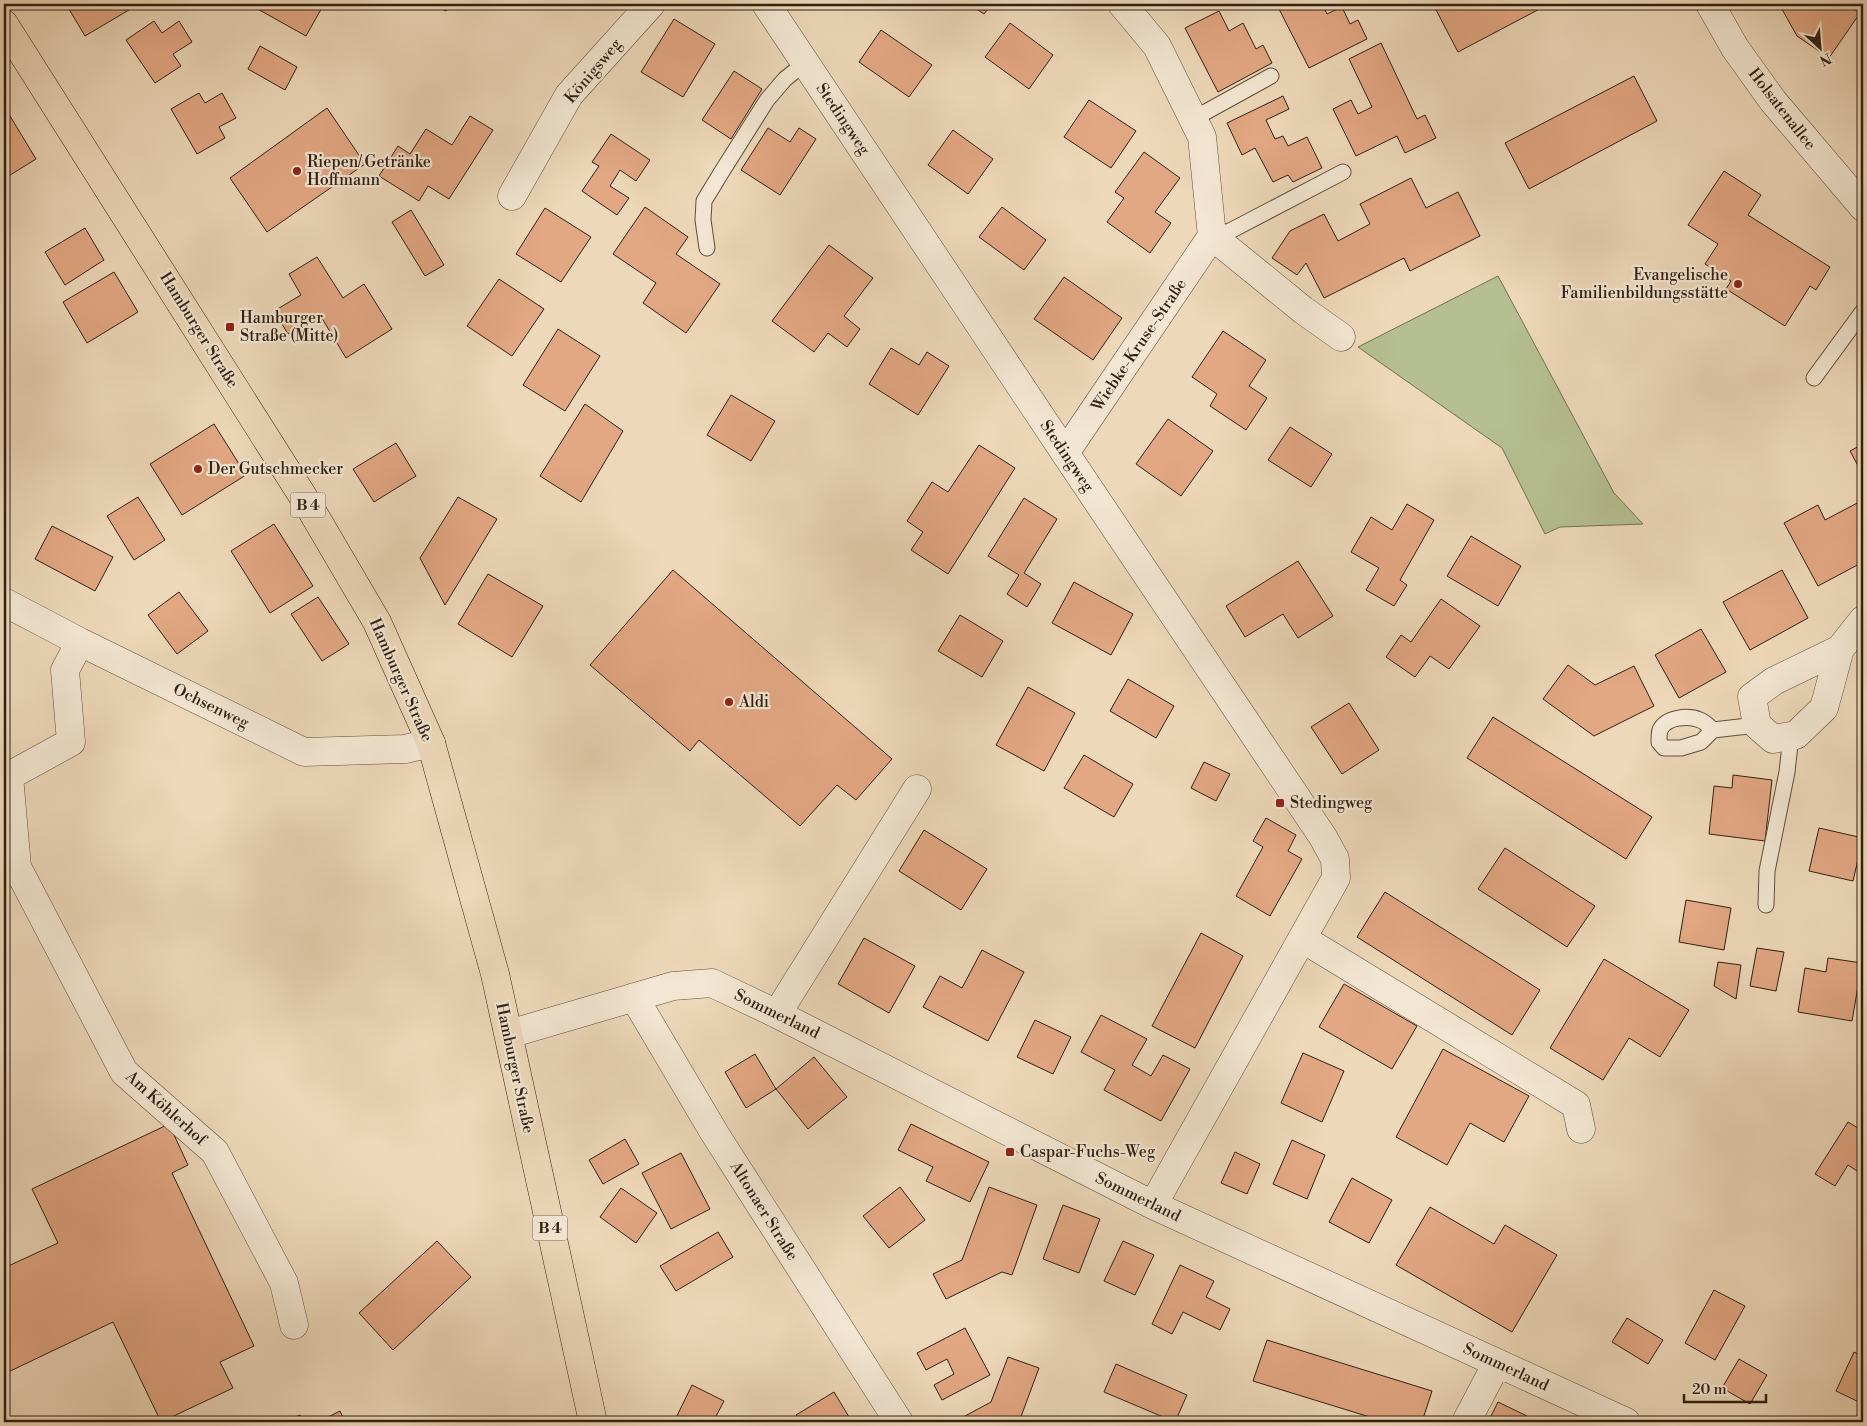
<svg xmlns="http://www.w3.org/2000/svg" width="1867" height="1426" font-family="'Libre Bodoni',serif">
  <rect width="100%" height="100%" fill="#edd8b9"/>
  <filter id="stains"><feTurbulence type="fractalNoise" baseFrequency=".004" numOctaves="4"/><feColorMatrix values="0 0 0 0 .2 0 0 0 0 .09 0 0 0 0 .02 0 0 0 .5 -.17"/></filter>
  <radialGradient id="worn" r=".72"><stop offset=".6" stop-color="#630" stop-opacity="0"/><stop offset="1" stop-color="#630" stop-opacity=".3"/></radialGradient>
  <path fill="#b5bf91" stroke="#737052" d="M 1498,276 L 1614,493 L 1643,524 L 1560,527 L 1545,534 L 1502,448 L 1358,347 Z"/>
  <path fill="#e2a783" stroke="#312013" d="M 66,4 L 139,4 L 85,36 Z
    M 256,4 L 324,4 L 306,36 L 254,7 Z
    M 432,4 L 450,4 L 446,11 Z
    M 969,4 L 992,4 L 984,14 Z
    M 1280,4 L 1322,4 L 1327,14 L 1342,7 L 1350,24 L 1358,20 L 1367,39 L 1309,68 L 1277,5 Z
    M 1439,4 L 1549,4 L 1458,52 L 1434,6 Z
    M 1779,4 L 1846,4 L 1860,13 L 1829,58 L 1797,36 Z
    M 1219,11 L 1229,31 L 1243,23 L 1256,49 L 1263,45 L 1272,63 L 1218,92 L 1185,28 Z
    M 674,19 L 715,44 L 683,97 L 641,72 Z
    M 154,21 L 162,33 L 179,21 L 192,42 L 173,54 L 181,66 L 155,83 L 126,40 Z
    M 1010,23 L 1053,55 L 1029,89 L 985,57 Z
    M 881,30 L 932,65 L 909,97 L 859,62 Z
    M 1381,43 L 1417,119 L 1425,115 L 1436,138 L 1405,153 L 1397,136 L 1356,156 L 1333,109 L 1351,100 L 1358,114 L 1372,107 L 1349,59 Z
    M 260,46 L 297,67 L 285,90 L 248,69 Z
    M 734,71 L 762,89 L 731,139 L 702,120 Z
    M 1634,76 L 1657,121 L 1529,189 L 1505,143 Z
    M 199,93 L 205,103 L 222,93 L 236,118 L 219,127 L 225,138 L 197,154 L 171,109 Z
    M 1283,96 L 1289,109 L 1266,120 L 1275,139 L 1283,136 L 1288,146 L 1307,137 L 1322,168 L 1293,182 L 1288,175 L 1273,182 L 1255,148 L 1242,155 L 1227,123 Z
    M 1089,100 L 1136,131 L 1111,168 L 1064,137 Z
    M 4,106 L 36,159 L 7,177 L 4,171 Z
    M 327,108 L 365,164 L 267,232 L 230,178 Z
    M 470,116 L 493,130 L 449,199 L 428,186 L 419,201 L 379,176 L 398,146 L 410,154 L 426,129 L 452,145 Z
    M 768,128 L 790,142 L 799,128 L 816,139 L 780,195 L 741,170 Z
    M 953,130 L 993,159 L 968,194 L 928,165 Z
    M 611,134 L 650,160 L 636,181 L 620,170 L 610,186 L 629,198 L 617,215 L 582,191 L 599,166 L 592,162 Z
    M 1144,152 L 1180,178 L 1155,212 L 1171,223 L 1150,253 L 1107,222 L 1124,198 L 1115,192 Z
    M 1724,171 L 1761,195 L 1748,215 L 1830,267 L 1816,290 L 1810,286 L 1785,326 L 1726,289 L 1731,281 L 1705,264 L 1718,244 L 1688,225 Z
    M 1411,178 L 1426,208 L 1458,192 L 1480,236 L 1410,271 L 1404,258 L 1324,298 L 1306,263 L 1297,275 L 1272,258 L 1290,231 L 1324,214 L 1338,241 L 1370,224 L 1360,204 Z
    M 645,207 L 688,237 L 676,254 L 720,284 L 686,333 L 643,303 L 656,283 L 613,254 Z
    M 1002,207 L 1046,240 L 1024,270 L 979,237 Z
    M 545,208 L 591,237 L 561,282 L 516,254 Z
    M 411,210 L 444,265 L 425,276 L 392,222 Z
    M 85,228 L 104,260 L 65,285 L 45,252 Z
    M 829,245 L 873,278 L 844,316 L 860,329 L 847,347 L 828,333 L 814,352 L 772,321 Z
    M 317,257 L 343,298 L 364,284 L 392,329 L 346,358 L 320,315 L 288,334 L 274,311 L 301,295 L 289,274 Z
    M 114,272 L 138,312 L 87,343 L 63,302 Z
    M 1064,277 L 1122,318 L 1093,360 L 1034,319 Z
    M 499,279 L 544,309 L 512,356 L 467,326 Z
    M 558,329 L 600,356 L 565,411 L 523,385 Z
    M 1223,331 L 1266,360 L 1249,386 L 1267,398 L 1246,430 L 1210,406 L 1217,394 L 1192,377 Z
    M 891,348 L 919,365 L 927,352 L 949,366 L 918,415 L 869,384 Z
    M 731,395 L 775,421 L 751,461 L 707,435 Z
    M 585,404 L 623,431 L 581,502 L 540,476 Z
    M 1168,419 L 1213,451 L 1181,496 L 1136,464 Z
    M 214,424 L 246,475 L 182,515 L 150,464 Z
    M 1290,427 L 1332,454 L 1311,487 L 1268,460 Z
    M 396,443 L 416,476 L 374,502 L 353,469 Z
    M 1863,444 L 1863,475 L 1850,451 Z
    M 979,445 L 1015,468 L 948,574 L 911,550 L 923,532 L 907,521 L 932,482 L 948,492 Z
    M 138,497 L 165,540 L 134,560 L 107,516 Z
    M 458,497 L 497,519 L 445,605 L 420,558 Z
    M 1024,498 L 1057,519 L 1024,573 L 1041,584 L 1027,607 L 1007,594 L 1019,575 L 988,556 Z
    M 1863,500 L 1863,562 L 1818,586 L 1784,523 L 1818,505 L 1825,520 Z
    M 1407,504 L 1434,520 L 1400,580 L 1407,585 L 1394,606 L 1366,590 L 1379,568 L 1351,552 L 1371,517 L 1392,530 Z
    M 274,524 L 313,586 L 270,613 L 231,551 Z
    M 52,526 L 113,557 L 95,591 L 35,559 Z
    M 1471,536 L 1521,566 L 1498,606 L 1447,576 Z
    M 1298,561 L 1333,616 L 1298,638 L 1283,614 L 1245,637 L 1226,606 Z
    M 673,570 L 892,759 L 856,800 L 837,785 L 800,826 L 699,740 L 690,751 L 590,665 Z
    M 1782,570 L 1808,618 L 1750,650 L 1723,602 Z
    M 488,574 L 543,606 L 512,657 L 458,624 Z
    M 1074,582 L 1133,614 L 1111,655 L 1052,623 Z
    M 179,592 L 208,631 L 177,654 L 148,615 Z
    M 318,597 L 349,644 L 322,661 L 291,614 Z
    M 1441,599 L 1480,626 L 1449,669 L 1430,656 L 1415,677 L 1386,657 L 1401,635 L 1411,642 Z
    M 960,615 L 1003,641 L 982,677 L 938,651 Z
    M 1701,629 L 1726,672 L 1679,698 L 1655,655 Z
    M 1568,665 L 1595,685 L 1634,666 L 1654,706 L 1594,736 L 1543,699 Z
    M 1128,679 L 1174,706 L 1156,738 L 1110,711 Z
    M 1028,687 L 1075,713 L 1044,771 L 996,745 Z
    M 1349,703 L 1379,750 L 1342,774 L 1311,727 Z
    M 1493,717 L 1652,817 L 1626,859 L 1467,758 Z
    M 1084,755 L 1133,784 L 1114,817 L 1064,788 Z
    M 1204,762 L 1230,774 L 1216,801 L 1191,788 Z
    M 1733,775 L 1772,780 L 1765,841 L 1709,834 L 1714,786 L 1732,788 Z
    M 1266,818 L 1296,835 L 1288,851 L 1302,859 L 1270,916 L 1236,896 L 1263,847 L 1253,841 Z
    M 1819,828 L 1863,838 L 1853,881 L 1809,871 Z
    M 924,830 L 987,869 L 961,910 L 899,871 Z
    M 1505,848 L 1595,906 L 1567,947 L 1478,889 Z
    M 1385,892 L 1540,990 L 1512,1035 L 1357,937 Z
    M 1686,900 L 1731,908 L 1724,950 L 1679,942 Z
    M 1201,933 L 1243,956 L 1195,1048 L 1152,1026 Z
    M 864,938 L 915,966 L 889,1013 L 838,984 Z
    M 1757,948 L 1784,952 L 1776,991 L 1750,986 Z
    M 982,950 L 1024,972 L 988,1041 L 923,1007 L 940,976 L 962,988 Z
    M 1828,958 L 1862,963 L 1852,1021 L 1798,1012 L 1805,968 L 1826,972 Z
    M 1604,959 L 1689,1010 L 1660,1057 L 1629,1038 L 1603,1080 L 1550,1048 Z
    M 1718,962 L 1741,965 L 1736,999 L 1714,986 Z
    M 1344,984 L 1417,1026 L 1392,1069 L 1319,1027 Z
    M 1101,1015 L 1147,1039 L 1132,1065 L 1151,1076 L 1163,1055 L 1190,1069 L 1161,1121 L 1104,1090 L 1115,1070 L 1081,1052 Z
    M 1035,1020 L 1071,1037 L 1053,1074 L 1017,1057 Z
    M 1443,1049 L 1529,1096 L 1504,1142 L 1470,1123 L 1447,1165 L 1396,1137 Z
    M 1303,1053 L 1344,1071 L 1322,1122 L 1281,1103 Z
    M 755,1054 L 776,1089 L 746,1108 L 725,1072 Z
    M 814,1057 L 847,1097 L 808,1129 L 776,1089 Z
    M 1848,1122 L 1863,1131 L 1863,1175 L 1848,1165 L 1835,1186 L 1815,1174 Z
    M 169,1124 L 188,1165 L 172,1173 L 254,1346 L 220,1362 L 233,1388 L 161,1422 L 113,1322 L 4,1374 L 4,1268 L 58,1243 L 32,1189 Z
    M 911,1124 L 989,1162 L 970,1202 L 926,1181 L 933,1167 L 898,1150 Z
    M 625,1139 L 639,1164 L 603,1184 L 589,1160 Z
    M 1292,1140 L 1325,1155 L 1307,1199 L 1273,1184 Z
    M 1235,1152 L 1260,1164 L 1247,1194 L 1221,1183 Z
    M 681,1153 L 710,1209 L 671,1229 L 642,1173 Z
    M 1352,1178 L 1392,1200 L 1369,1243 L 1329,1222 Z
    M 900,1187 L 925,1220 L 889,1248 L 863,1216 Z
    M 989,1187 L 1037,1205 L 1012,1275 L 1002,1272 L 946,1299 L 933,1274 L 962,1260 Z
    M 621,1188 L 657,1213 L 636,1243 L 600,1217 Z
    M 1063,1205 L 1100,1219 L 1079,1273 L 1043,1259 Z
    M 1430,1207 L 1494,1244 L 1505,1225 L 1557,1255 L 1512,1332 L 1396,1265 Z
    M 718,1232 L 733,1257 L 676,1291 L 660,1266 Z
    M 437,1241 L 471,1277 L 393,1350 L 359,1313 Z
    M 1123,1241 L 1154,1255 L 1135,1295 L 1104,1281 Z
    M 1180,1265 L 1214,1281 L 1206,1297 L 1230,1309 L 1220,1330 L 1183,1312 L 1172,1334 L 1152,1324 Z
    M 1714,1290 L 1745,1306 L 1715,1360 L 1685,1343 Z
    M 1627,1318 L 1663,1340 L 1648,1364 L 1612,1342 Z
    M 965,1328 L 990,1375 L 942,1400 L 934,1385 L 954,1374 L 947,1359 L 926,1370 L 917,1353 Z
    M 1267,1340 L 1432,1391 L 1422,1422 L 1386,1422 L 1253,1381 Z
    M 1854,1352 L 1863,1357 L 1863,1404 L 1836,1391 Z
    M 1008,1357 L 1039,1368 L 1019,1422 L 954,1422 L 991,1402 Z
    M 1739,1359 L 1767,1375 L 1750,1404 L 1722,1388 Z
    M 1116,1364 L 1187,1395 L 1175,1422 L 1104,1392 Z
    M 692,1385 L 724,1401 L 714,1420 L 719,1422 L 674,1422 Z
    M 834,1392 L 852,1422 L 801,1422 L 796,1415 Z
    M 1498,1402 L 1527,1416 L 1524,1422 L 1488,1422 Z
    M 340,1411 L 345,1422 L 318,1422 Z
    M 300,1415 L 304,1422 L 285,1422 Z"/>
  <g fill="none" stroke-linecap="round" stroke-linejoin="round">
    <defs>
      <path id="service" d="M 1193,119 L 1271,76
        M 1212,236 L 1230,231 L 1343,172
        M 707,248 L 703,220 L 704,201 L 721,173 L 767,100 L 785,79 L 805,63
        M 1814,378 L 1863,311
        M 1713,730 L 1701,742 L 1681,748 L 1664,748 L 1659,742 C 1659,739 1659,733 1660,730 C 1666,717 1688,715 1700,720 C 1705,722 1709,726 1713,730 L 1757,725
        M 1766,905 L 1767,871 L 1787,772 L 1791,736"/>
      <path id="minor" d="M 766,4 L 1065,453 L 1323,837 L 1335,859 L 1336,878 L 1153,1205
        M 1122,4 L 1157,46 L 1202,137 L 1212,236
        M 1710,4 L 1735,48 L 1773,101 L 1863,207
        M 512,196 L 569,95 L 651,4
        M 1065,453 L 1212,236 L 1303,310 L 1341,337
        M 4,602 L 80,642 L 304,752 L 405,749 L 431,743
        M 1840,649 L 1774,681 L 1752,697 L 1757,725 L 1773,739 L 1796,735 L 1824,708 L 1840,649 L 1863,620
        M 17,867 L 124,1072 L 215,1152 L 284,1283 L 294,1325
        M 4,873 L 17,867 L 9,776 L 71,742 L 65,670 L 80,642
        M 1303,939 L 1576,1105 L 1581,1129
        M 634,997 L 715,1134 L 899,1422
        M 777,1014 L 917,789
        M 509,1034 L 673,986 L 712,983 L 777,1014 L 1153,1205 L 1626,1422
        M 1466,1422 L 1497,1363"/>
      <path id="primary" d="M 4,24 L 309,506 L 377,622 L 431,743 L 495,974 L 593,1422"/>
    </defs>
    <use href="#service" stroke="#604e3c" stroke-width="17"/>
    <use href="#minor" stroke="#604e3c" stroke-width="29"/>
    <use href="#primary" stroke="#312013" stroke-width="29"/>
    <use href="#service" stroke="#f3e6d2" stroke-width="15"/>
    <use href="#minor" stroke="#f3e6d2" stroke-width="28"/>
    <use href="#primary" stroke="#edd8b9" stroke-width="28"/>
  </g>
  <g fill="#8f2418" stroke="#f3e6d2" stroke-width="2">
    <circle cx="297" cy="171" r="5"/>
    <circle cx="1738" cy="284" r="5"/>
    <rect x="225" y="322" width="10" height="10" rx="2.5"/>
    <circle cx="198" cy="469" r="5"/>
    <circle cx="729" cy="702" r="5"/>
    <rect x="1275" y="798" width="10" height="10" rx="2.5"/>
    <rect x="1005" y="1147" width="10" height="10" rx="2.5"/>
  </g>
  <g text-anchor="middle" dominant-baseline="central" stroke-width="4.5" stroke-linejoin="round" paint-order="stroke">
    <g fill="#f3e6d2" stroke="#6b5b4c" stroke-width="1">
      <rect x="290.5" y="492.5" width="35" height="25" rx="4"/>
      <rect x="532.5" y="1215.5" width="35" height="25" rx="4"/>
    </g>
    <g font-size="15" font-weight="bold" fill="#312013">
      <text x="308" y="505">B 4</text>
      <text x="550" y="1228">B 4</text>
    </g>
    <g font-size="16" fill="#312013" stroke="#f3e6d2">
      <text transform="translate(593 71) rotate(-50)">Königsweg</text>
      <text transform="translate(1782 109) rotate(52)">Holsatenallee</text>
      <text transform="translate(843 119) rotate(56)">Stedingweg</text>
      <text transform="translate(199 330) rotate(58)">Hamburger Straße</text>
      <text transform="translate(1139 345) rotate(-56)">Wiebke-Kruse-Straße</text>
      <text transform="translate(1067 456) rotate(56)">Stedingweg</text>
      <text transform="translate(401 680) rotate(66)">Hamburger Straße</text>
      <text transform="translate(211 706) rotate(26)">Ochsenweg</text>
      <text transform="translate(777 1014) rotate(26)">Sommerland</text>
      <text transform="translate(515 1068) rotate(78)">Hamburger Straße</text>
      <text transform="translate(166 1108) rotate(42)">Am Köhlerhof</text>
      <text transform="translate(1138 1197) rotate(26)">Sommerland</text>
      <text transform="translate(764 1211) rotate(58)">Altonaer Straße</text>
      <text transform="translate(1506 1367) rotate(25)">Sommerland</text>
    </g>
    <g font-size="16" fill="#312013" stroke="#f3e6d2" text-anchor="start">
      <text x="307" y="162">Riepen/ Getränke<tspan x="307" dy="18">Hoffmann</tspan></text>
      <text x="1728" y="275" text-anchor="end">Evangelische<tspan x="1728" dy="18">Familienbildungsstätte</tspan></text>
      <text x="240" y="318">Hamburger<tspan x="240" dy="18">Straße (Mitte)</tspan></text>
      <text x="208" y="469">Der Gutschmecker</text>
      <text x="739" y="702">Aldi</text>
      <text x="1290" y="803">Stedingweg</text>
      <text x="1020" y="1152">Caspar-Fuchs-Weg</text>
    </g>
  </g>
  <rect width="1867" height="1426" fill="none" stroke="#edd8b9" stroke-width="20"/>
  <rect x="5" y="5" width="1857" height="1416" fill="none" stroke="#312013" stroke-width="2.5"/>
  <rect x="10" y="10" width="1847" height="1406" fill="none" stroke="#312013"/>
  <g transform="translate(1820 48) rotate(154)" stroke="#f3e6d2" stroke-width="4" paint-order="stroke">
  <path d="M0-4L9 19L0 12L-9 19Z" fill="#312013"/>
  <text y="-8" font-size="14" font-weight="bold" text-anchor="middle" fill="#312013">N</text>
  </g>
  <path d="M1684 1394v8h82v-8" fill="none" stroke="#312013" stroke-width="2.5"/>
  <text x="1692" y="1394" font-size="15" fill="#312013" stroke="#f3e6d2" stroke-width="4" paint-order="stroke">20 m</text>
  <rect width="100%" height="100%" filter="url(#stains)"/>
  <rect width="100%" height="100%" fill="url(#worn)"/>
</svg>
